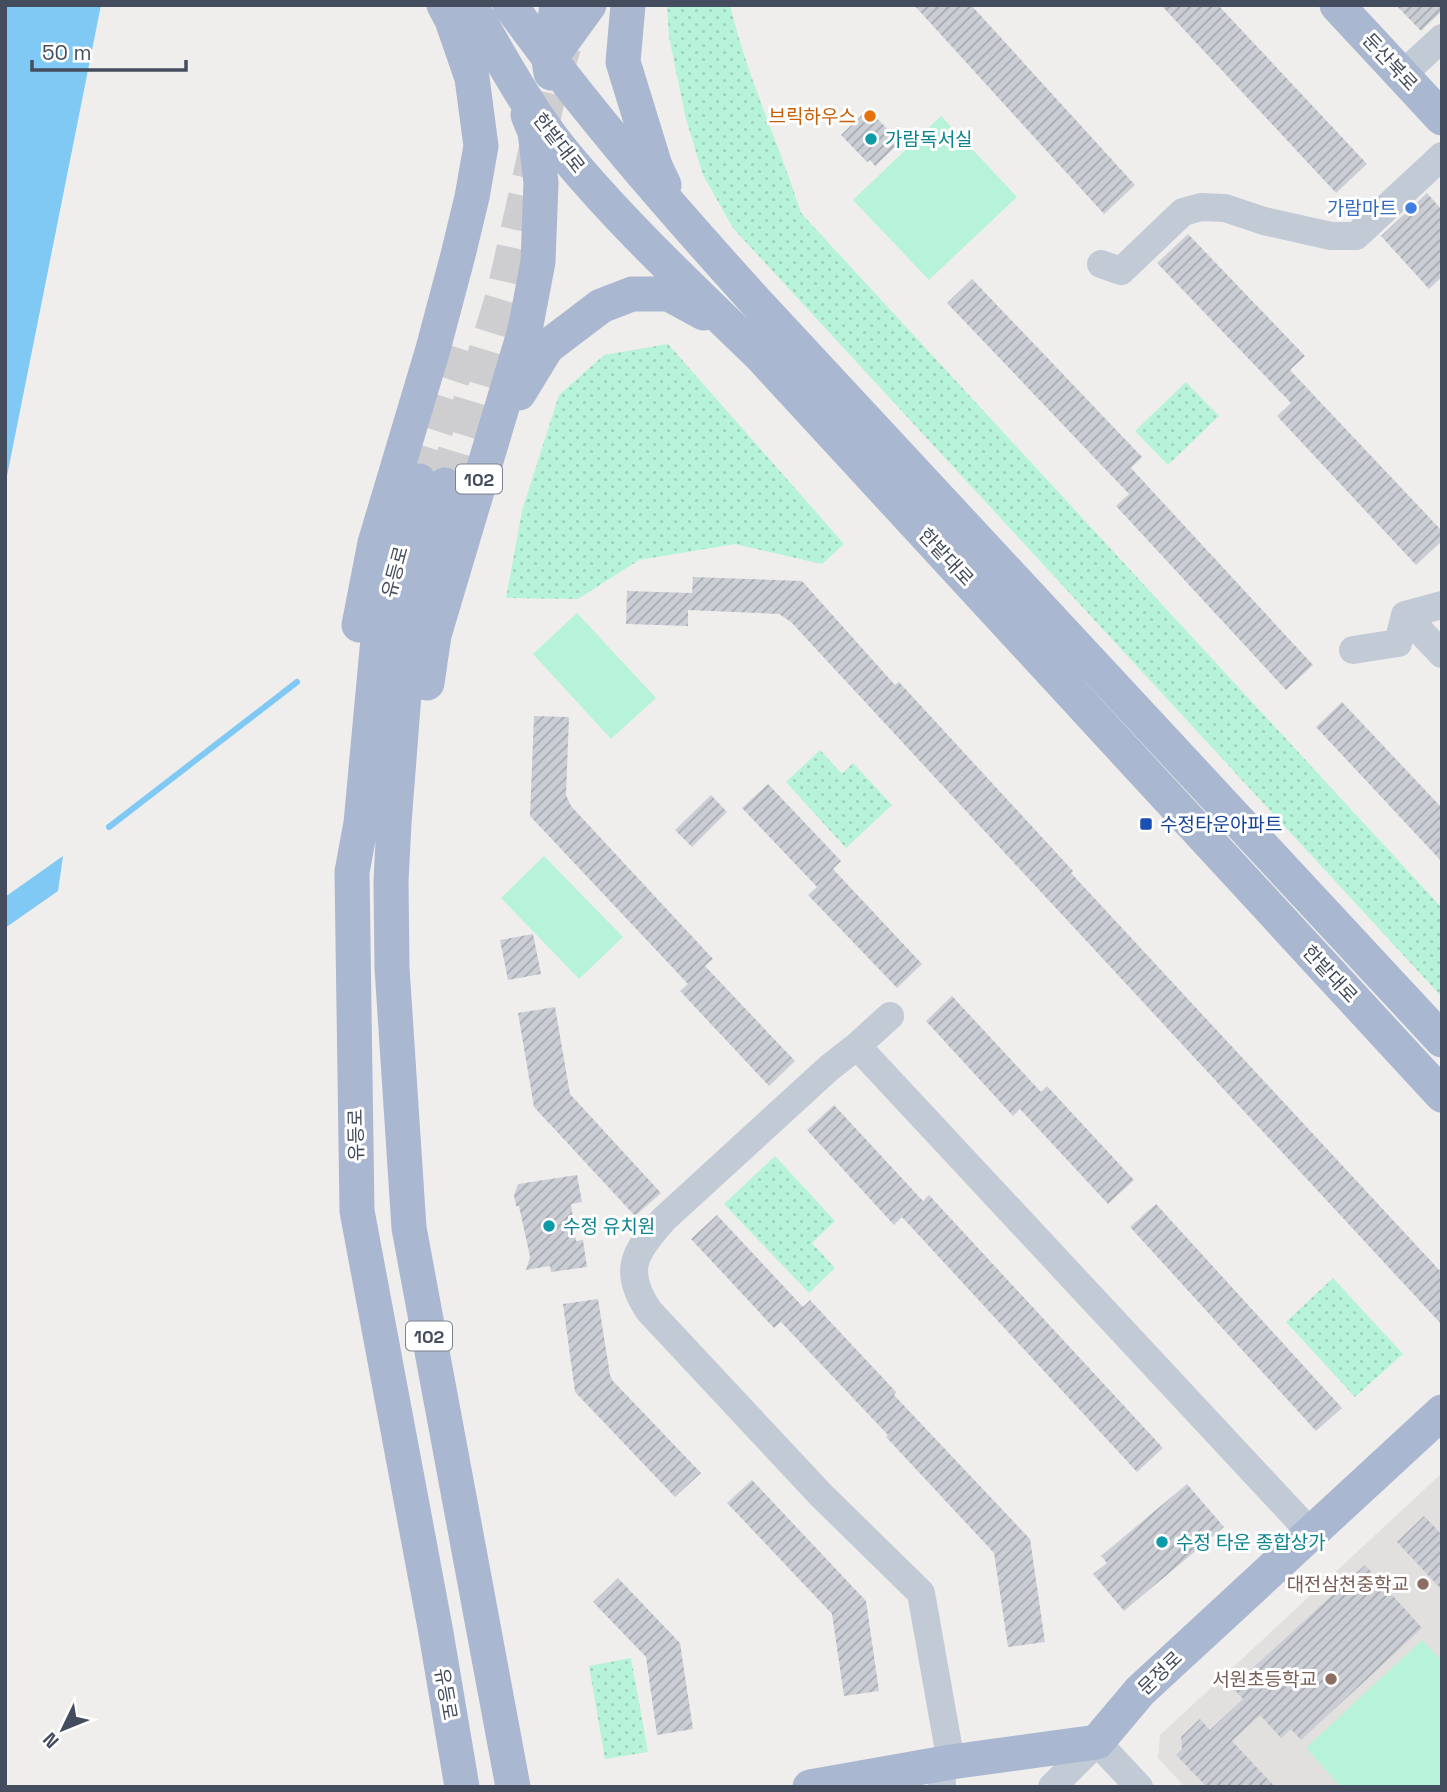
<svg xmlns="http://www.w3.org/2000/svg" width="1447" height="1792" font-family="'Space Grotesk','Noto Sans KR',sans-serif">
  <defs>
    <pattern id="park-dots" width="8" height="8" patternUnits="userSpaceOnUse" patternTransform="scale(1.75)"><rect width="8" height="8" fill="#b6f3d8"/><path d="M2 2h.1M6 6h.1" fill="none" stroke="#9ed2bc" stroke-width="1.8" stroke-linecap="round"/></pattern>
    <pattern id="building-hatch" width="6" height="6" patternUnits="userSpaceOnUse" patternTransform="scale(1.75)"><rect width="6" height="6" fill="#ccced6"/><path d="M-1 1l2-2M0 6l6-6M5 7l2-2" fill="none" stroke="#a7a9b1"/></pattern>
  </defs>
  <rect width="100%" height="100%" fill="#f0eeed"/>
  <path fill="#e2dfdf" d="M 1442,1473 L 1442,1787 L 1185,1787 L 1158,1758 L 1160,1735 Z"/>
  <path fill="#b6f3d8" d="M 941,116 L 1017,197 L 929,280 L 853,200 Z
    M 577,613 L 656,698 L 611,739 L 533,654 Z
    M 544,856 L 623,937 L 579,979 L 501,898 Z
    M 1422,1640 L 1442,1661 L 1442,1787 L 1341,1787 L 1306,1748 Z"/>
  <path fill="url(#park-dots)" d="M 667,5 L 730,5 C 747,77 779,143 801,213 L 1442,908 L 1442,997 L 733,228 L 703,175 L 686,119 L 669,37 Z
    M 668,344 L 844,544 L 822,564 L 735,544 L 639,560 L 578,599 L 506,598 L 522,511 L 559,395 L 604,355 Z
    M 1186,382 L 1219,416 L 1168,465 L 1135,431 Z
    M 820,750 L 842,774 L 853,763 L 892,805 L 846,848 L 786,782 Z
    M 775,1156 L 835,1221 L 812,1243 L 835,1268 L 809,1293 L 724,1204 Z
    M 1333,1278 L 1403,1354 L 1355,1397 L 1286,1322 Z
    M 631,1658 L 648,1752 L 605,1759 L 589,1666 Z"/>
  <path fill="#7fc9f4" d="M 5,5 L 101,5 L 5,486 Z
    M 63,856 L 58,891 L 5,928 L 5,897 Z"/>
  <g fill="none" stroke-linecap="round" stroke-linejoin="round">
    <path stroke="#7fc9f4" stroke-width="6" d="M 109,827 L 297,682"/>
  </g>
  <path fill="url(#building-hatch)" d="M 914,5 L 971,5 L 1135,185 L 1104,214 Z
    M 1161,5 L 1218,5 L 1367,164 L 1336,193 Z
    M 1396,5 L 1442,5 L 1442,11 L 1421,31 Z
    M 868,109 L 900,142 L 875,166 L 870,160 L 867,162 L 841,135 Z
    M 1427,193 L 1442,210 L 1442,277 L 1429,289 L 1381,236 Z
    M 1188,234 L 1305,356 L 1290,370 L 1442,531 L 1442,541 L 1416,565 L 1277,416 L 1291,403 L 1157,263 Z
    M 972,279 L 1142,457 L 1131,468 L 1313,665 L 1286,690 L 1116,506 L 1129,494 L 947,303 Z
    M 693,577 L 802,581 L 895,685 L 899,682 L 1073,871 L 1071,873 L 1442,1273 L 1442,1325 L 791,622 L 779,614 L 688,610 L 688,626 L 626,624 L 627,591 L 692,593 Z
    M 1342,702 L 1442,808 L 1442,862 L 1316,727 Z
    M 534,716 L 569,717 L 566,795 L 571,806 L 713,959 L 705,966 L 795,1061 L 769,1086 L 680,991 L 688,984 L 530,816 Z
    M 768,784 L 841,861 L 833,869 L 922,964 L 897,988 L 808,895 L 817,887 L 742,808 Z
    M 711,795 L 727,812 L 692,847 L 675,830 Z
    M 533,934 L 541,974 L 508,980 L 500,940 Z
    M 952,996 L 1041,1092 L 1047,1086 L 1134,1180 L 1108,1204 L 1020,1109 L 1013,1116 L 926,1021 Z
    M 555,1007 L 570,1094 L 661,1193 L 635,1216 L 534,1107 L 518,1013 Z
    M 834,1105 L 923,1201 L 929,1195 L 1163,1448 L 1137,1472 L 902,1217 L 894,1225 L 807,1130 Z
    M 577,1175 L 582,1202 L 571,1204 L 576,1241 L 583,1240 L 587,1267 L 551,1272 L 550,1266 L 526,1270 L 530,1257 L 519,1206 L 516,1206 L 514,1195 L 518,1184 Z
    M 1156,1204 L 1342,1408 L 1316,1431 L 1130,1227 Z
    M 717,1215 L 803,1307 L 810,1300 L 896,1392 L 894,1395 L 1030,1539 L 1045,1642 L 1008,1647 L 994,1553 L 886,1437 L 888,1435 L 781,1322 L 774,1328 L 691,1239 Z
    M 598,1299 L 610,1375 L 613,1381 L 701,1473 L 675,1497 L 575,1392 L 563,1304 Z
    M 752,1480 L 866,1601 L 879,1691 L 844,1696 L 832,1614 L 727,1503 Z
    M 1187,1484 L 1224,1527 L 1124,1611 L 1093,1574 L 1107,1563 L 1101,1556 Z
    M 1424,1516 L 1442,1535 L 1442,1590 L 1397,1542 Z
    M 1365,1565 L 1422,1628 L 1301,1740 L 1291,1729 L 1281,1738 L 1260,1715 L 1232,1741 L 1275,1787 L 1207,1787 L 1176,1755 L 1182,1749 L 1181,1737 L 1200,1719 L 1210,1730 L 1243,1699 L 1232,1687 Z
    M 618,1578 L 680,1643 L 693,1729 L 657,1735 L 646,1657 L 593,1602 Z"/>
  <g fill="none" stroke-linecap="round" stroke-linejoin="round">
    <path stroke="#ceced0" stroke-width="35" stroke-dasharray="35 18" stroke-linecap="butt" d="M 419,481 L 462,349
      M 445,485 L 504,293 L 550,88 L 564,46"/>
    <path stroke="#c2cad6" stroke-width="28" d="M 1402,75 L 1442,38
      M 1101,264 L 1121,271 L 1183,212 L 1201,207 L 1225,208 L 1264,221 L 1331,236 L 1356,236 L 1442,156
      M 1405,615 L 1442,654
      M 1353,650 L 1398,643 L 1405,615 L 1442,605
      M 890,1016 L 857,1046 L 1311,1533
      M 857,1046 L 829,1068 L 664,1219 C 634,1252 622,1271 649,1311 L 821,1495 L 921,1593 L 951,1762
      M 941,1764 L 942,1787
      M 1052,1787 L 1097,1742 L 1139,1787"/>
    <path stroke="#aab7d0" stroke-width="35" d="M 470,5 C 499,54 526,106 562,151 C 622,224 692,289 760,355 L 1442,1095
      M 510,5 C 585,110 670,207 756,302 L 1442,1040
      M 628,5 L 623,62 L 655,166 L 664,185
      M 1337,5 L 1442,118
      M 552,56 L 589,5
      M 551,73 L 549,60 L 557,5
      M 519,393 L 547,347 L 601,306 L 632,294 L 669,294 L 704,313
      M 419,481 L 378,639 L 361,823 L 352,872 L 357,1211 L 436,1633 L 462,1787
      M 445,485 L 409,630 L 394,823 L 391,881 L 392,968 L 409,1228 L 513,1787
      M 359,625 L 375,543 L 433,349 L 458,255 L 472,197 L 481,146 L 472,78 L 452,20 L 444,5
      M 427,683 L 434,635 L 525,330 L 538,262 L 541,183 L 535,132 L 528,115
      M 810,1787 L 951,1762 L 1097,1742 L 1140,1691 L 1442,1412"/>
  </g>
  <circle fill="#e8710a" stroke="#fff" stroke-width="2.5" cx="870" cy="116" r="7"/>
  <g fill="#0f9aa8" stroke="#fff" stroke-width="2.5">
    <circle cx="871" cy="139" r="7"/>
    <circle cx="549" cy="1226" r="7"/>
    <circle cx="1162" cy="1542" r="7"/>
  </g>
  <circle fill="#3f7fe0" stroke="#fff" stroke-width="2.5" cx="1411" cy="208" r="7"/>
  <rect fill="#1a4fb4" stroke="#fff" stroke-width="2.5" x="1139" y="817" width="14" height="14" rx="3.5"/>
  <g fill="#8d6e63" stroke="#fff" stroke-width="2.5">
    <circle cx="1423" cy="1584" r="7"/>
    <circle cx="1331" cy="1679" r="7"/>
  </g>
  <g text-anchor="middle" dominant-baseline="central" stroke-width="6" stroke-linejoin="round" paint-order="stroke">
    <g fill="#fff" stroke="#7c828e" stroke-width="2">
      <rect x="456" y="464.5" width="46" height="29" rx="5"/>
      <rect x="406" y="1321.5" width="46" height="29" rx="5"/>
    </g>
    <g font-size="18" font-weight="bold" fill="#444d5d">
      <text x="479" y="479">102</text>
      <text x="429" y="1336">102</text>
    </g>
    <g font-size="19" fill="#444d5d" stroke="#fff">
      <text transform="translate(1390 62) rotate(47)">둔산북로</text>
      <text transform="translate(559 143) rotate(52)">한밭대로</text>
      <text transform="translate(946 557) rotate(47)">한밭대로</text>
      <text transform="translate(395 572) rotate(-75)">유등로</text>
      <text transform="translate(1330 974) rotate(47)">한밭대로</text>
      <text transform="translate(356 1135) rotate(-91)">유등로</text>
      <text transform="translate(1160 1673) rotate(-44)">문정로</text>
      <text transform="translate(446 1694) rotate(80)">유등로</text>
    </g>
    <g font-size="19" fill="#c56008" stroke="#fff" text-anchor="end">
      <text x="856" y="116">브릭하우스</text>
    </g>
    <g font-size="19" fill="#0d838f" stroke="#fff" text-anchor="start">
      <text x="885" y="139">가람독서실</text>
      <text x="563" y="1226">수정 유치원</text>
      <text x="1176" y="1542">수정 타운 종합상가</text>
    </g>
    <g font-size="19" fill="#366cbe" stroke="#fff" text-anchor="end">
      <text x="1397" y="208">가람마트</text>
    </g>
    <g font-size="19" fill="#164399" stroke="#fff" text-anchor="start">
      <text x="1160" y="824">수정타운아파트</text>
    </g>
    <g font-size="19" fill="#785e54" stroke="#fff" text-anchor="end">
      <text x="1409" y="1584">대전삼천중학교</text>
      <text x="1317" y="1679">서원초등학교</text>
    </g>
  </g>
  <rect width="1447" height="1792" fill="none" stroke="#444d5d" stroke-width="14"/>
  <g transform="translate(63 1729) rotate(227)" stroke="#ffffff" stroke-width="5" paint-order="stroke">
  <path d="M0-5L12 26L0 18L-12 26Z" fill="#444d5d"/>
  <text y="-10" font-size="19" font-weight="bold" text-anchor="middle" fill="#444d5d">N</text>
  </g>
  <path d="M32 60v10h154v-10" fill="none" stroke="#444d5d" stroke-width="3.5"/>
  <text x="42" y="60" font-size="21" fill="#444d5d" stroke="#ffffff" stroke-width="5" paint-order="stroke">50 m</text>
</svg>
